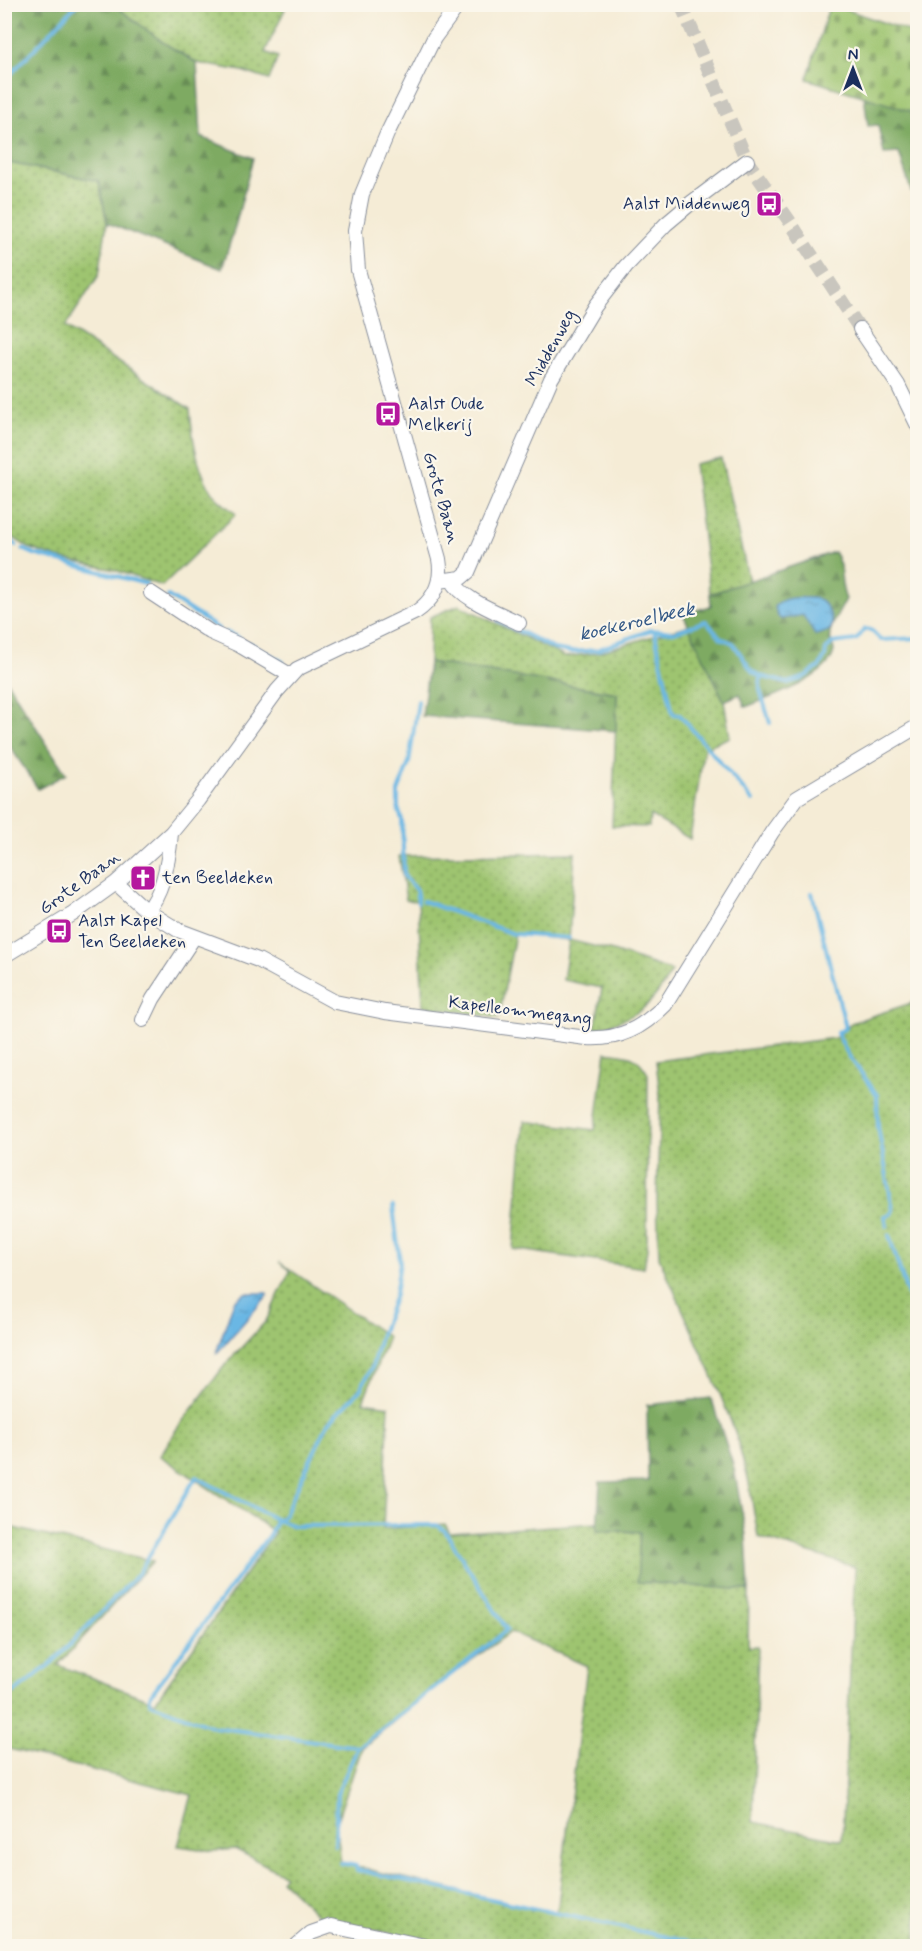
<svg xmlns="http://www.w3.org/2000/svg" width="922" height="1951" font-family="Mynerve,sans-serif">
  <defs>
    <pattern id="green-dots" width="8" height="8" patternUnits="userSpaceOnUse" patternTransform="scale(1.5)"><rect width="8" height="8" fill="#9ec46f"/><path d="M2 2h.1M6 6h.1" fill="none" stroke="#80a05e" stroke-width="1.8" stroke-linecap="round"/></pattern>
    <pattern id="forest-firs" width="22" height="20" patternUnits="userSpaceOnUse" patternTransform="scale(1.5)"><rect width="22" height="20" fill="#7eaa62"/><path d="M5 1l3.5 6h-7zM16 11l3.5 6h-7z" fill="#668b54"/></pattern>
    <pattern id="cemetery-stones" width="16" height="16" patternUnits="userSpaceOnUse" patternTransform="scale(1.5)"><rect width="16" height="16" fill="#9ec46f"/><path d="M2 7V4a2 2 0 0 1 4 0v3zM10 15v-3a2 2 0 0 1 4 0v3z" fill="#80a05e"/></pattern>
    <pattern id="water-ripples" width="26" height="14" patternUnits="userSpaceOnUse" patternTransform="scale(1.5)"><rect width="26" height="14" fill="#6ab7e4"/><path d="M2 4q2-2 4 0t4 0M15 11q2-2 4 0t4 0" fill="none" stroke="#5695bc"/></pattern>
  </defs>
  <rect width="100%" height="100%" fill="#fbf7ec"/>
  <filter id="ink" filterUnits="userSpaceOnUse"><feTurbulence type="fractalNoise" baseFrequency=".0167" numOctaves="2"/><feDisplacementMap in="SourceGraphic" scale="12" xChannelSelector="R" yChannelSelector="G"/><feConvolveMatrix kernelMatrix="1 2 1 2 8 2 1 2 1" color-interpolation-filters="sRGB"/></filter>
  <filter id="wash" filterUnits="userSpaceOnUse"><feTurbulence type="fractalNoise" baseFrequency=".008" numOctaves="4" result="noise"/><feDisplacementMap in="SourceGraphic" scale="24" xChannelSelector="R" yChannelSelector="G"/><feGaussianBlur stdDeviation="1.35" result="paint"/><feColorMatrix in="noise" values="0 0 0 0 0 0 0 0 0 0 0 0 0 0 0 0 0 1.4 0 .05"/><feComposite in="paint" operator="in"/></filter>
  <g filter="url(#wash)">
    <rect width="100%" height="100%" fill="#f5ecd6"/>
    <path fill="url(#green-dots)" stroke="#5c7a66" stroke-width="1.5" fill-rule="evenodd" d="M 274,4 L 285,9 L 265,52 L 278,57 L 269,80 L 242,71 L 197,63 L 164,43 L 114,5 Z
      M 4,162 L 99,181 L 107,223 L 99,275 L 65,327 L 190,409 C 192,436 197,472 214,495 C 220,502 229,508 236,514 L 162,586 L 115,570 L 58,558 L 29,548 L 5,532 Z
      M 721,458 L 749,581 L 710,594 L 694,464 Z
      M 459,605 L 565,657 L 596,653 L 690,625 L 724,701 L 730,737 L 704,748 L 690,839 L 650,815 L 649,827 L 612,826 L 617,693 L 429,662 L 430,617 Z
      M 575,853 L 569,940 L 613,951 L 672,971 C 650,1009 637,1017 595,1029 L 602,988 L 563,980 L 569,940 L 515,934 L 499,1018 L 423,1006 L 418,901 L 406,900 L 399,856 Z
      M 917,1001 L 917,1946 L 456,1946 L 323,1920 L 281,1880 L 285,1875 L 235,1849 L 213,1851 L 178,1846 L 192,1795 L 5,1748 L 5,1526 L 153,1561 L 58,1665 L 155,1702 L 275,1532 L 160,1456 L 176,1430 L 225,1365 L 266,1321 L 290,1271 L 279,1262 L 388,1337 L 363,1402 L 389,1406 L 383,1529 L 445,1524 L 450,1533 L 596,1523 L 598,1530 L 640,1532 L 638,1582 L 749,1590 L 748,1647 L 758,1646 L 753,1822 L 842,1840 L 855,1567 L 758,1537 L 749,1483 L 735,1432 L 718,1389 L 659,1257 L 657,1200 L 660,1095 L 656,1061 L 835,1038 L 851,1023 ZM 511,1632 L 587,1666 L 557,1914 L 341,1863 L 336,1823 L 362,1748 L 440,1683 Z
      M 606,1052 C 628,1055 636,1053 648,1074 L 647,1249 L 644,1268 L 513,1249 L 524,1121 L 595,1130 Z"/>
    <path fill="url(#forest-firs)" stroke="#4c6c60" stroke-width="1.5" d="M 4,5 L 114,5 L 164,43 L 197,63 L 201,137 L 253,158 L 236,223 L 222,269 L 107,223 L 99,181 L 5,162 Z
      M 864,96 L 917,113 L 917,189 L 911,191 L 899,153 L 884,154 L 878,125 L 868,126 Z
      M 834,552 C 845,567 838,582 846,599 C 841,610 832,622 830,633 C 829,639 834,646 834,651 C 830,678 767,699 745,707 L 740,694 L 724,701 L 683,614 L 711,606 L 710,594 Z
      M 429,662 L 617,693 L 616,731 L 422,716 Z
      M 4,677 L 66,774 L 38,789 L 5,739 Z
      M 711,1398 L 734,1468 L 746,1535 L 749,1590 L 637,1582 L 640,1532 L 597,1530 L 600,1482 L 648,1481 L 647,1405 Z"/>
    <path fill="url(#cemetery-stones)" stroke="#5c7a66" stroke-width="1.5" d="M 830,4 L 917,34 L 917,113 L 807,79 Z"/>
    <path fill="url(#water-ripples)" stroke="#4273a1" stroke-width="1.5" d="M 810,598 C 813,598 817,598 820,600 C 827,604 837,625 829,630 C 826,633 818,634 815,635 L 803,615 L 781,619 C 776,616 776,611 775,606 C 784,596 797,598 810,598 Z
      M 245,1293 L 267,1293 L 267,1296 L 217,1353 L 217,1350 L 234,1301 Z"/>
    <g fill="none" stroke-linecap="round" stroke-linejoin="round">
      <path stroke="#6ab7e4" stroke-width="4" d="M 4,91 L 6,79 L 77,4
        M 4,536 L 16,545
        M 23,549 L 34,554 L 146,584
        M 168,596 L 219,629
        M 498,620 L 554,649 L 571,652 L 597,650 L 651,630 L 674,632 L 706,621 L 721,638 L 733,643 L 752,671 L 760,676 L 787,683 L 801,679 L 819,667 L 825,657 L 826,650 L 832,643 L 856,640 L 865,629 L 871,630 L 881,640 L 918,638
        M 654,630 L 673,714 L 680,715 L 753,801
        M 226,632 L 239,638
        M 249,643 L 283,662
        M 760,676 L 760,690 L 770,723
        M 418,701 L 409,763 L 398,792 L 398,808 L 402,820 L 404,876 L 416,890 L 418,902
        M 812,893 L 846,1028 L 837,1033 L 849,1056 L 877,1095 L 878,1127 L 893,1210 L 891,1214 L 885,1216 L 887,1226
        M 423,901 L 514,934 L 569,938
        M 889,1235 L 918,1328
        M 4,1689 L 15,1692 L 54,1661 L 138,1574 L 196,1477 L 277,1520 L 294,1526 L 437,1525 L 445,1531 L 507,1630 L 359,1747
        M 335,1846 L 337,1794 L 358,1747 L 214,1727 L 150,1703 L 150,1696 L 269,1535 L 277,1520 L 283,1517 L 328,1423 L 360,1390 L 372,1367 L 380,1337 L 395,1295 L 400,1262 L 393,1206
        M 341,1863 L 356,1866 L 357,1870 L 708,1946"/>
    </g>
  </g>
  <g filter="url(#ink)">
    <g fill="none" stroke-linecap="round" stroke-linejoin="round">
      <path stroke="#c9c6be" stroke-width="14" stroke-dasharray="14 7" stroke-linecap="butt" d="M 681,4 L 747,161 L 788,219 L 860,329"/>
      <defs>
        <path id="minor" d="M 860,329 L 898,385 L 918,426
          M 452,580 C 462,600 500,613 519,623
          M 439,581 L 461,578 L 468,572 L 551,379 L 595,306 L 626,266 L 666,224 L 691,203 L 747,161
          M 151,593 L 210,632 L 239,645 L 290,675
          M 116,883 L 147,911 L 178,930 L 258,960 L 335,1002 L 385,1012 L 587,1038 C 620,1040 642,1028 665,1005 L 772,832 L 797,798 L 918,726
          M 147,911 C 164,892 169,859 171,833
          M 4,956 L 73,914 L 116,883 L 171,833 L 198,800 L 277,691 L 297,669 L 416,612 C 435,599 443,582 439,559 L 358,270 L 355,231 L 362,194 L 387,134 L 434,38 L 459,4
          M 143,1020 L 153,999 L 194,937
          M 296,1946 L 311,1933 L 331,1926 L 425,1946"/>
      </defs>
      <use href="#minor" stroke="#888e9a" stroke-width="16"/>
      <use href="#minor" stroke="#fff" stroke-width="14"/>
    </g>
  </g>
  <defs>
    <symbol id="bus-square" viewBox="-11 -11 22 22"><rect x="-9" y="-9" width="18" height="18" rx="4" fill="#b5179e" stroke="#fbf7ec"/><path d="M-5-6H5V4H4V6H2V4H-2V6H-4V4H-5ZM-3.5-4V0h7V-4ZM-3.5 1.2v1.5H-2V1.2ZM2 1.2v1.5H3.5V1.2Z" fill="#fff"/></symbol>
    <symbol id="church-square" viewBox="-11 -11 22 22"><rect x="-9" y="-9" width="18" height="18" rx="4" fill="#b5179e" stroke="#fbf7ec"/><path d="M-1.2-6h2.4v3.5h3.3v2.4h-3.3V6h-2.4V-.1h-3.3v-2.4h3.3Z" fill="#fff"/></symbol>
  </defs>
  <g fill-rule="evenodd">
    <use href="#bus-square" x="754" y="189" width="30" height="30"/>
    <use href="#bus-square" x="373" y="399" width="30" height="30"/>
    <use href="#church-square" x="128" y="863" width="30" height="30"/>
    <use href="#bus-square" x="44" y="916" width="30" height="30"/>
  </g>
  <g text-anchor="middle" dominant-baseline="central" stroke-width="4.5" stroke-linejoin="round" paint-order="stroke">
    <g font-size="18" fill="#1b2f5e" stroke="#fbf7ec" text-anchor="start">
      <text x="750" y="204" text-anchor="end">Aalst Middenweg</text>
      <text x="408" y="404">Aalst Oude<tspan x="408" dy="21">Melkerij</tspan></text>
      <text x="162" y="878">ten Beeldeken</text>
      <text x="78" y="921">Aalst Kapel<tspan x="78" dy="21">Ten Beeldeken</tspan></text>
    </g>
    <g font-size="18" fill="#1b2f5e" stroke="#fbf7ec">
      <text transform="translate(551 348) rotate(-61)">Middenweg</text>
      <text transform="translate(441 498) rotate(74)">Grote Baan</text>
      <text transform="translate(80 883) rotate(-36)">Grote Baan</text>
      <text transform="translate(520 1011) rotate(7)">Kapelleommegang</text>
    </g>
    <g font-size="20" font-style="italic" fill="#335886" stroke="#fbf7ec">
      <text transform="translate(637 622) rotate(-13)">koekeroelbeek</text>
    </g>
  </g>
  <rect width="922" height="1951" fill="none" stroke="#fbf7ec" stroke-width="24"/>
  <g transform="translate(853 69)" stroke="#fbf7ec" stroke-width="4.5" paint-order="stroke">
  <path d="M0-4.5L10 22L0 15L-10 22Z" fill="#1b2f5e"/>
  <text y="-9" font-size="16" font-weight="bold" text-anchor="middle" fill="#1b2f5e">N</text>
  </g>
</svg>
